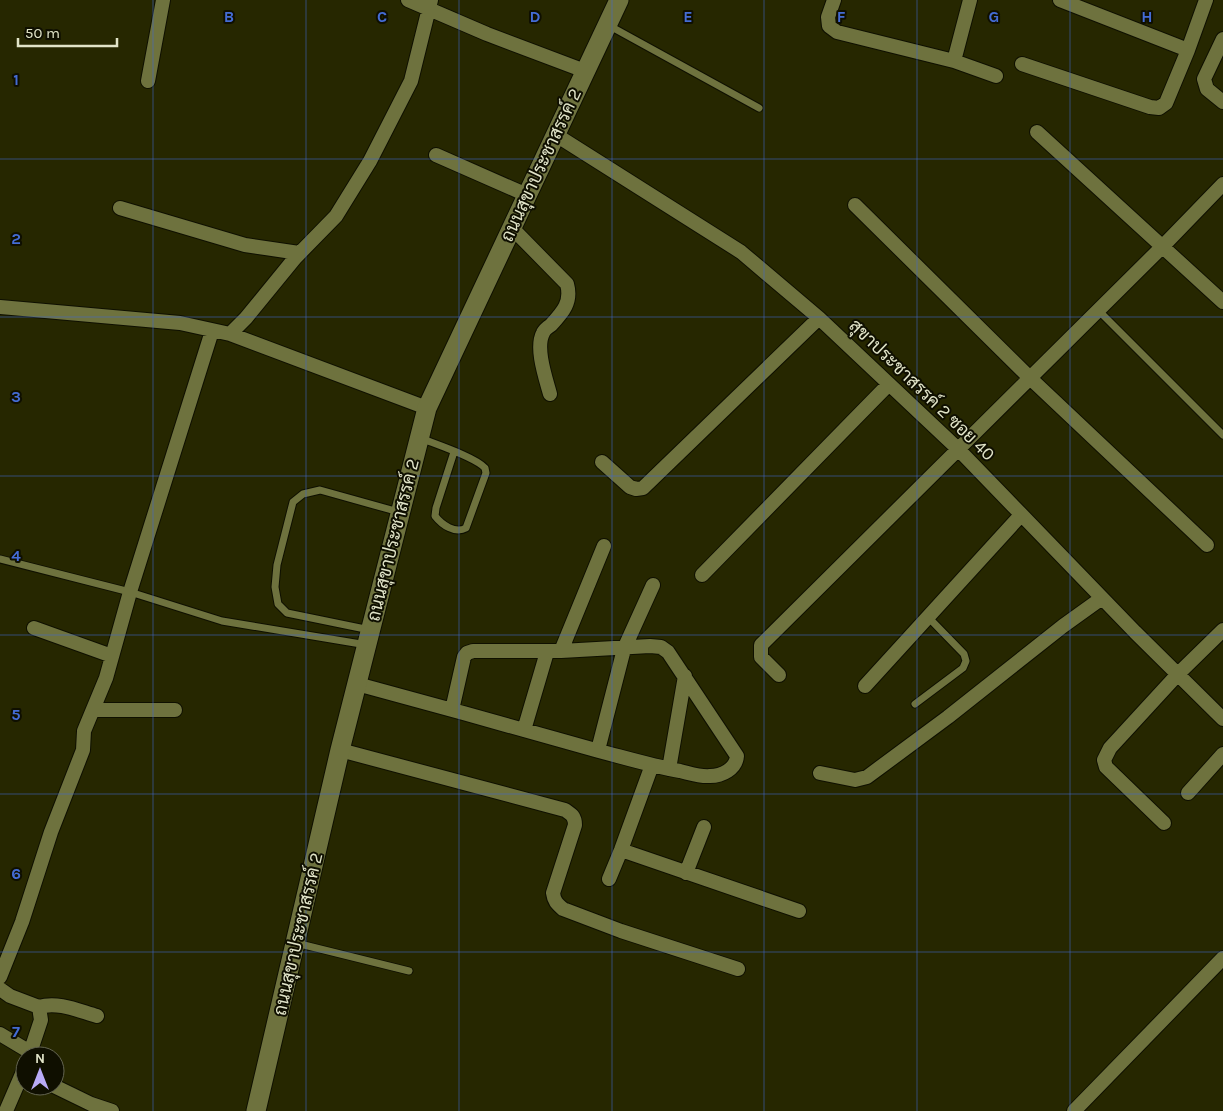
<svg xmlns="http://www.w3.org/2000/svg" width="1223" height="1111" font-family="Karla,Sarabun,sans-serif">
  <rect width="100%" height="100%" fill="#262700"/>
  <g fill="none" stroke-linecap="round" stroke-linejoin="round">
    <defs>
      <path id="lane" d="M 608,25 L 759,108
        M 1098,310 L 1223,435
        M 420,438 C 435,444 475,457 485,468 L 486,473 L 466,528 C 455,534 442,525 435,516 L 436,508 L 454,452
        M 0,559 L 130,592 L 222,621 L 367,645
        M 370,630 L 287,613 L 278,604 L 275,587 L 277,565 L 293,502 L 303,494 L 320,490 L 399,512
        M 915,704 L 963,668 L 966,661 L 964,654 L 928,617
        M 296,943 L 409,971"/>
      <path id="street" d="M 408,0 L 487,34 L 585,71
        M 834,0 L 828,17 L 829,26 L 837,32 L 954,61 L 996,76
        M 1060,0 L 1188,50
        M 1223,39 L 1204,79 L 1207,89 L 1223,102
        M 954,61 L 970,0
        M 1022,64 L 1150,107 L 1159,108 L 1166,103 L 1188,50 L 1206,0
        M 148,81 L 163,0
        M 1037,132 L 1223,302
        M 556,135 L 741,252 L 819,318 L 958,449 L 1135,632 L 1223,719
        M 436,155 L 527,195
        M 855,205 L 1030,378 L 1207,545
        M 120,208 L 245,245 L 299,253
        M 512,228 L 567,284 C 572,302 563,312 551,325 C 548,327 544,330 543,333 C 535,348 546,379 550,394
        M 0,307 L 180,323 L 230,334 L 427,408
        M 230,334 L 246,318 L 295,258 L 336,216 L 370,161 L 411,81 L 431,0
        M 602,462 L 630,487 L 636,489 L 643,488 L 819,318
        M 702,575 L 889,384
        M 34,628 L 112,656
        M 561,651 L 604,546
        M 779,675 L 761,657 L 761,645 L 1163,246 L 1223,184
        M 357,684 C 438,706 518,728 599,751 C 626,758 653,766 680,771 C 689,773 700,777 710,776 C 722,776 736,769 737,756 L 668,652 L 661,647 L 650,646 L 561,651 L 473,651 L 467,653 L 464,657 L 452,710
        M 865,686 L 1021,515
        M 93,710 L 175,710
        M 524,730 L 547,652
        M 340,750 L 565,810 C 571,814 575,816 575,825 L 553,893 C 554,901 557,904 563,909 L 621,931 L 738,969
        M 598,750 L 624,649 L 653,585
        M 669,769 L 685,676
        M 820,773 L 855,780 L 867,777 L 948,717 L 1063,626 L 1102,598
        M 1188,793 L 1223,754
        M 1164,823 L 1106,767 L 1104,760 L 1110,748 L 1178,674 L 1223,630
        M 621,850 L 799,911
        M 686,873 L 704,827
        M 609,879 L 621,850 L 652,765
        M 0,977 L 22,922 L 51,832 L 83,750 L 84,731 L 106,678 L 130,592 L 212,331
        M 0,989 L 10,996 L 39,1007 L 41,1020 L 29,1056
        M 39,1007 C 58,1001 79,1011 97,1016
        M 0,1034 L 30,1052
        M 54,1086 L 91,1104 L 112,1111
        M 6,1111 L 25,1067
        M 1074,1111 L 1223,958"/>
      <path id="secondary" d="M 256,1111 L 340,750 L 427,408 L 619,0"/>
    </defs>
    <use href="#lane" stroke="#0f1000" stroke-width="9"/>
    <use href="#street" stroke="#0f1000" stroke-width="16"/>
    <use href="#secondary" stroke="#0f1000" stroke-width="21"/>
    <use href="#lane" stroke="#6e723e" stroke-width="7"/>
    <use href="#street" stroke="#6e723e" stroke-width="14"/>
    <use href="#secondary" stroke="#6e723e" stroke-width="19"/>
  </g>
  <path fill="none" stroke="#446cd5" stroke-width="1" stroke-opacity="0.55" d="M 153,0 L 153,1111M 306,0 L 306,1111M 459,0 L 459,1111M 612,0 L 612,1111M 764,0 L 764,1111M 917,0 L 917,1111M 1070,0 L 1070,1111M 0,159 L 1223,159M 0,317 L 1223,317M 0,476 L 1223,476M 0,635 L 1223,635M 0,794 L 1223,794M 0,952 L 1223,952"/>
  <g text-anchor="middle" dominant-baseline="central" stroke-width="4" stroke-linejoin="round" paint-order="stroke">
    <g font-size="18" fill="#e1e4c8" stroke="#0f0f00">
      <text transform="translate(541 165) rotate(-65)">ถนนสุขาประชาสรรค์ 2</text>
      <text transform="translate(922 390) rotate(44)">สุขาประชาสรรค์ 2 ซอย 40</text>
      <text transform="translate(393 540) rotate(-76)">ถนนสุขาประชาสรรค์ 2</text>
      <text transform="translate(298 934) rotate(-77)">ถนนสุขาประชาสรรค์ 2</text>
    </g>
  </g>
  <g font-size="16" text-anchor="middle" font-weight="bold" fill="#446cd5" stroke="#0f0f00" stroke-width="4" stroke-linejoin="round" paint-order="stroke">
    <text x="229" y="22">B</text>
    <text x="382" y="22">C</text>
    <text x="535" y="22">D</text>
    <text x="688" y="22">E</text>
    <text x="841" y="22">F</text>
    <text x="994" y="22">G</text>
    <text x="1147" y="22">H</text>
    <text x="16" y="85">1</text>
    <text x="16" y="244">2</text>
    <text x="16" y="402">3</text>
    <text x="16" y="561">4</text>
    <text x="16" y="720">5</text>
    <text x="16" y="879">6</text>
    <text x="16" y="1037">7</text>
  </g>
  <g transform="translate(40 1071)"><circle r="24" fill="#0f0f00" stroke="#636450"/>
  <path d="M0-4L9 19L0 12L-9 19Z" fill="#b9abf7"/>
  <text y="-8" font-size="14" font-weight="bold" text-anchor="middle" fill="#e1e4c8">N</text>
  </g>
  <path d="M18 38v8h99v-8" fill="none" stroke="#e1e4c8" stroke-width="2.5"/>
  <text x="25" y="38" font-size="15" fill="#e1e4c8" stroke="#0f0f00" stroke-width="4" paint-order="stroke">50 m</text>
</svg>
